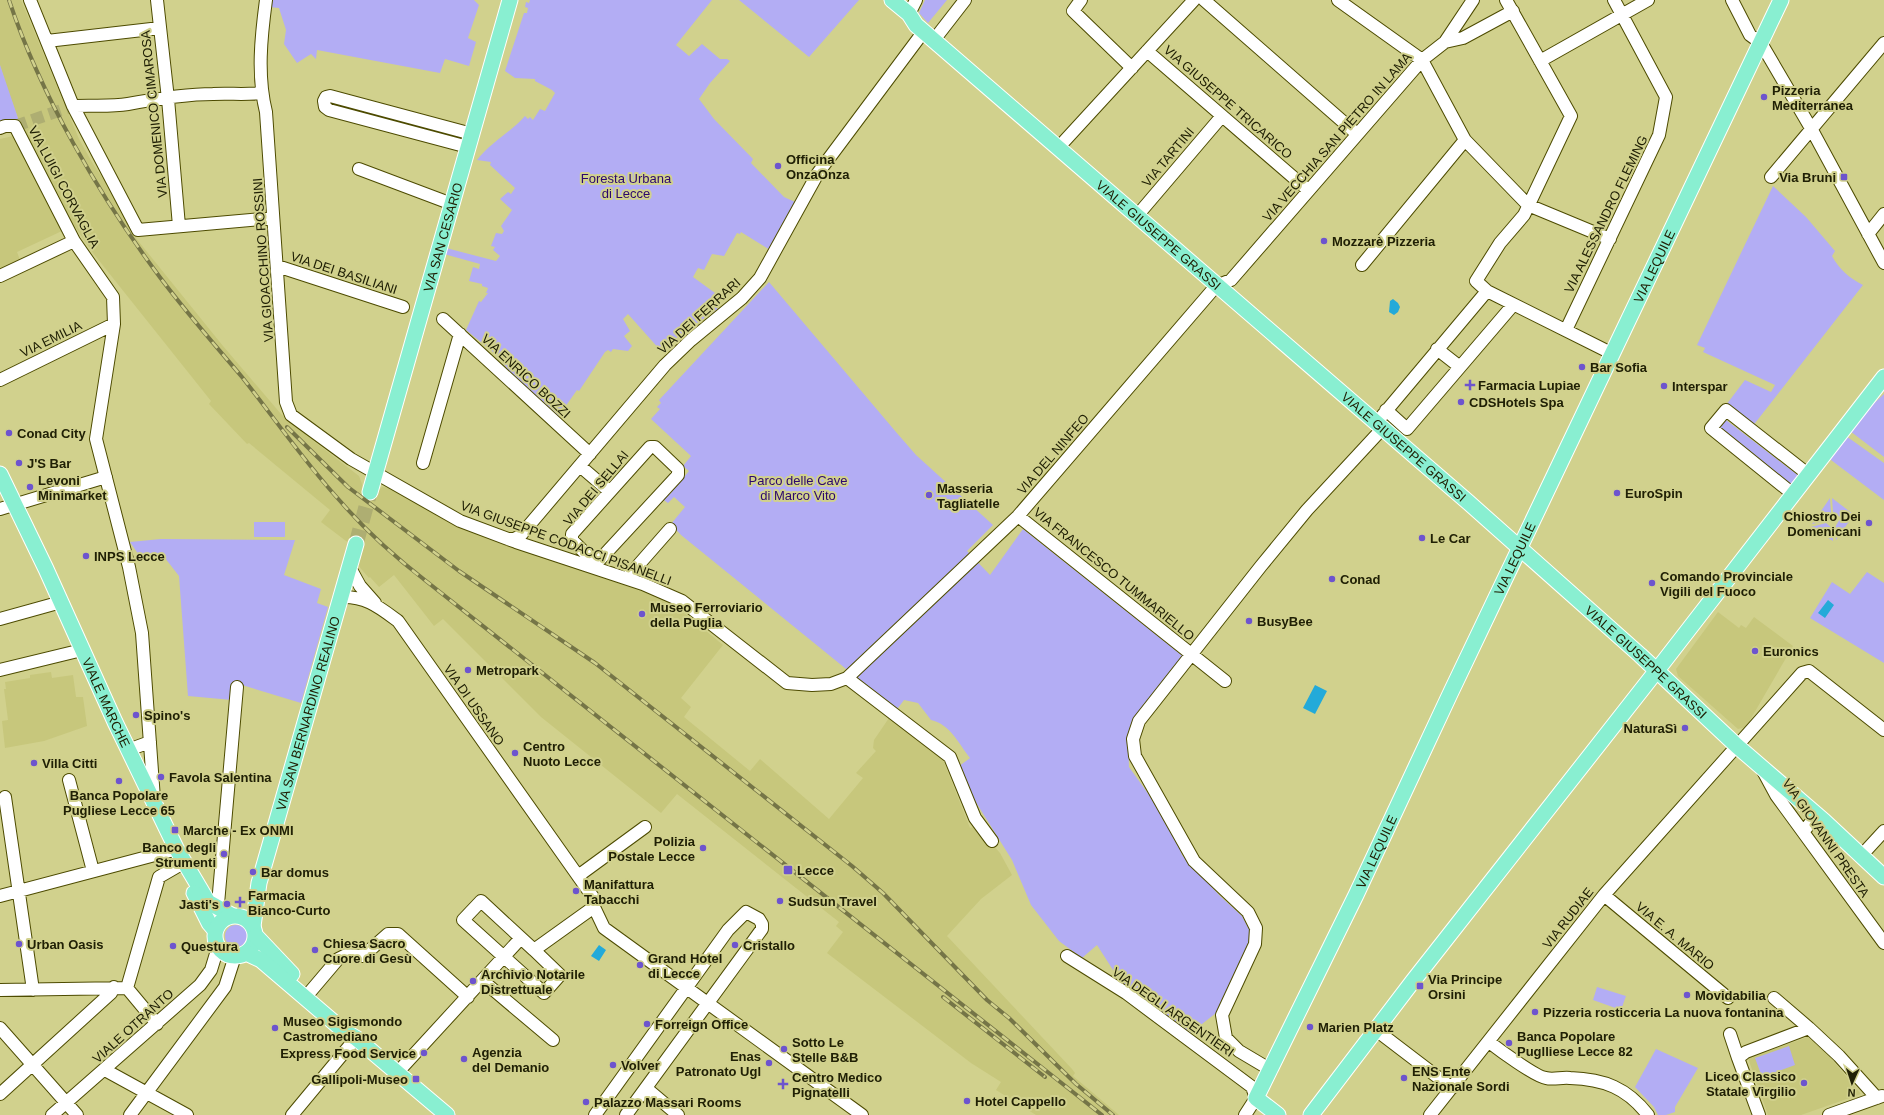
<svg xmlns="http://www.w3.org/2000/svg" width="1884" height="1115" font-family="Arial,sans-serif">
  <rect width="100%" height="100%" fill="#d1d18d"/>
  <path fill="#c7c77c" d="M 0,0 L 21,0 L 79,139 L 93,164 L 104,180 L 135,237 L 223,346 L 281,414 L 311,439 L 359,476 L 362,484 L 362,490 L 375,494 L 382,487 L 390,488 L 465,529 L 658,597 L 677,607 L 723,645 L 681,698 L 691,707 L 684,717 L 750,771 L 760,759 L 829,819 L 863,778 L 856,773 L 876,751 L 873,748 L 874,740 L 889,718 L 942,757 L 970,828 L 976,826 L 1000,853 L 1012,875 L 981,899 L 947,936 L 1072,1069 L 1075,1073 L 1073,1076 L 1119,1115 L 1036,1115 L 996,1090 L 1001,1082 L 971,1063 L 827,953 L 843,932 L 836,926 L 839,922 L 677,794 L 661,813 L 541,717 L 443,619 L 434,626 L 394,575 L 379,587 L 370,577 L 369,578 L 356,563 L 362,546 L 346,541 L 321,522 L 330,510 L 249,443 L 247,444 L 209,404 L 211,401 L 93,253 L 71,221 L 48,181 L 19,121 L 6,85 L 0,65 Z
    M 13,136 L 64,230 L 17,252 L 21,263 L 0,272 L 0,139 Z
    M 1718,612 L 1739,628 L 1741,625 L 1746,628 L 1754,617 L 1793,646 L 1746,727 L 1738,729 L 1678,676 L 1676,669 Z
    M 51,672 L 52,678 L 73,675 L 76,697 L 83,697 L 87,726 L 44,741 L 5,748 L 2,721 L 8,720 L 4,689 L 6,689 L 5,682 L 30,678 L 30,675 Z
    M 1808,1037 L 1829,1056 L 1861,1094 L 1801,1115 L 1768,1115 L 1748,1058 Z"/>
  <path fill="#b3adf4" d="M 270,0 L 474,0 L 479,5 L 468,38 L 476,42 L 469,66 L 445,59 L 440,73 L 317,50 L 316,59 L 311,54 L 297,63 L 284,44 L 286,30 L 279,8 L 269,7 Z
    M 530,0 L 712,0 L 676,45 L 689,56 L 702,44 L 720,59 L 727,59 L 730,61 L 710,83 L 699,99 L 714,119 L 753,159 L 751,163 L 784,197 L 795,202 L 770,250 L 741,232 L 740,234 L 737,233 L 724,256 L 712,254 L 704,270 L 698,268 L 693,277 L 715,293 L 709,300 L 718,309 L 685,331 L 661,351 L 628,314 L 623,319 L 630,331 L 624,336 L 632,346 L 628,351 L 613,349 L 611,352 L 608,350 L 605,352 L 579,391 L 577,390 L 558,417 L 506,370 L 507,368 L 492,351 L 466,330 L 479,301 L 481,302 L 488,293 L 486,293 L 488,288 L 482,286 L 482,284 L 469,281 L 473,267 L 479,269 L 480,264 L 444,254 L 446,248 L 496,261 L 500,256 L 493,250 L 495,247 L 491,246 L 496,233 L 502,234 L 504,231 L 501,226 L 512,210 L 500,199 L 508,192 L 511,194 L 515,188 L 490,165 L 491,162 L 477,160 C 490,143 511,132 525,116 L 528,119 L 530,117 L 533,120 L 540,109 L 545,111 L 555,93 L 552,90 L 535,81 L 535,79 L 515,78 L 505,71 L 524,13 L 527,13 L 528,8 L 525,7 L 526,2 L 529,3 Z
    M 739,0 L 859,0 L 809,57 Z
    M 925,0 L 947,0 L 928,23 L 919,13 Z
    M 0,65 L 19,121 L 12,123 L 2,121 L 0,123 Z
    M 1773,186 L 1806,217 L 1835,251 L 1832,256 C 1839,269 1849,278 1863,285 L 1752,427 L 1726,405 L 1745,380 L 1771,392 L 1775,385 L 1703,352 L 1705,348 L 1697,345 Z
    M 769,282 L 896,432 L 916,455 L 993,525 L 967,551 L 990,575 L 1023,529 L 1184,657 L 1128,739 L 1129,767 L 1157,806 L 1177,842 L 1182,855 L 1220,896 L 1242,916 L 1250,931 L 1248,946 L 1216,1013 L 1188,1035 L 1122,984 L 1097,945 L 1082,958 L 1059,941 L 1031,905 L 1012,860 L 967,788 L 958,767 L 970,758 C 959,744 950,724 931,720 L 918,703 L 904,700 L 895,712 L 856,677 L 681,535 L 671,524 L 685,507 L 674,497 L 668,503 L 661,498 L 667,491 L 670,494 L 689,471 L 683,466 L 691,456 L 651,419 L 660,409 L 657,407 L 661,403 L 659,400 Z
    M 1884,394 L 1884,457 L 1850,431 L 1868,409 Z
    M 1726,420 L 1799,476 L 1791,485 L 1719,429 Z
    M 1846,436 L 1884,463 L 1884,500 L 1831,460 L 1830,457 Z
    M 1830,498 L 1831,513 L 1825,521 L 1812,524 Z
    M 1832,498 L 1853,514 L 1840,517 L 1833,512 Z
    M 1853,516 L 1836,540 L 1835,527 L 1840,519 Z
    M 254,522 L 285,522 L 285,537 L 254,537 Z
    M 1826,523 L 1832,528 L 1833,541 L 1811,527 Z
    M 161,539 L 295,540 L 284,575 L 321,589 L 317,603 L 328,607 L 301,703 L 242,685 L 232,700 L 188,696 L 179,576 L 165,558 L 143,561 L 130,542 Z
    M 1867,572 L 1884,583 L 1884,663 L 1810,618 L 1832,582 L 1850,594 Z
    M225 936a11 11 0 1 1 22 0a11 11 0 1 1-22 0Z
    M 1597,987 L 1626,996 L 1621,1010 L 1593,1000 Z
    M 1789,1046 L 1795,1065 L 1762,1077 L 1755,1058 Z
    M 1656,1049 L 1698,1068 L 1675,1107 L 1675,1112 L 1666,1115 L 1658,1115 L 1654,1107 L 1635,1087 Z"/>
  <path fill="#23aad9" d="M 1393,299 L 1398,303 L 1400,307 L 1398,312 L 1394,315 L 1389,312 L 1390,301 Z
    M 1828,600 L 1834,605 L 1825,618 L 1818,613 Z
    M 1315,685 L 1327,691 L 1315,714 L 1303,708 Z
    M 599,945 L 606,950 L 599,961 L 591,956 Z"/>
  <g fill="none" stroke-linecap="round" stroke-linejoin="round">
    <path stroke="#aeae72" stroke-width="12" stroke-dasharray="12 6" stroke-linecap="butt" d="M 15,126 L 73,106"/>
    <path stroke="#aeae72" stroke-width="15" stroke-dasharray="15 8" stroke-linecap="butt" d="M 356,544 L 370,492"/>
    <defs>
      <path id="minor" d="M 30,0 L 73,106 L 138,230 L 273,218
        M 157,0 L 168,99 L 179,226
        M 266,0 C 261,37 257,76 266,112 L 286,402 L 291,415 L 351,459 L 460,521 L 516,542 L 643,584 L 682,601 L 787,683 L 812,685 L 831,684 L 847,678 L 1018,516 L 1216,286 L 1231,280 L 1422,60 L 1445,42 L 1473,0
        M 1081,0 L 1073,11 L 1132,68
        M 1204,0 L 1357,134
        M 1338,0 L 1422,60 L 1465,140 L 1528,205 L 1610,239
        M 1506,0 L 1571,116 L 1524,215 L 1500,243 L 1476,281 L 1487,291 L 1613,354
        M 1732,0 L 1750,35 L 1761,43 L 1812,130 L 1884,263
        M 909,14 L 916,0
        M 934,40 L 965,0
        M 47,41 L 160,28
        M 1445,42 L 1463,38 L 1513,11
        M 1147,51 L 1308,190
        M 1540,61 L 1648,0
        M 73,106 C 92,105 110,107 128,104 C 155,99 185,94 213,94 C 229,93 245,95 261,93
        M 0,128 L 5,126 L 15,126 L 74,241 L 113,297 L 114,324 L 96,439 L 129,567 L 142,633 L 154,799
        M 468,147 L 329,110 L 325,107 L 324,101 L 326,97 L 330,96 L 472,134
        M 1058,148 L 1194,0
        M 359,169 L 452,204
        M 1771,177 L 1884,43
        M 1136,217 L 1222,116
        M 1868,234 L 1884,214
        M 1362,265 L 1465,140
        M 277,266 L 403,307
        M 0,276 L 74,241
        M 443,319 L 590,454
        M 1566,330 L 1659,135 L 1666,97 L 1614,0
        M 1437,349 L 1460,367
        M 0,380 L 114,324
        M 1386,410 L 1407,429 L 1513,305
        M 1382,416 L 1487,291
        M 650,447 L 655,447 L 678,469 L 678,475 L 594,566 L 593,561 L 572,540 L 572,534 Z
        M 423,463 L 460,334
        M 580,466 L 609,491
        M 1794,495 L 1711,428 L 1726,410 L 1809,475
        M 0,509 L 106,477
        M 1018,516 L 1225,681
        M 508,539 L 514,539 L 520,536 L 665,365 L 691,340 L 742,298 L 760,278 L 818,173 L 924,31
        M 349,566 L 360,586 L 375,603
        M 627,578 L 670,529
        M 341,597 C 366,596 379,607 398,621 L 595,900 L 594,907 L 604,928 L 862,1115
        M 0,619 L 54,604
        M 0,670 L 82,650
        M 847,678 L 950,757 L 975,818 L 992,841
        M 128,750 L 150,742
        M 1763,771 L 1776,795 L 1884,943
        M 69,780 L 93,871
        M 5,797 L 33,990
        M 1803,832 L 1817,815
        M 1861,856 L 1884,831
        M 578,876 L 645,827
        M 1604,895 L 1728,998
        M 0,896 L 170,851
        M 216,908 L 218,904 L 237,687
        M 521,938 L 481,901 L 463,920 L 544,993 L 560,975 L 534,950
        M 1067,956 L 1126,993 L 1252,1087 L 1256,1098 L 1245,1115
        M 483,981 L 553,1040
        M 127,988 L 159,877 L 178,866
        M 0,990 L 127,988 L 157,1024
        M 310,992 L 338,959 L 346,955 L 363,956 L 388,934 L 398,934 L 468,997
        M 1774,998 L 1809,1028
        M 0,1028 L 77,1115
        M 1376,1030 L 1452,1088
        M 1730,1034 L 1738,1058
        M 1489,1042 C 1498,1049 1536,1077 1546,1078 C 1553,1080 1562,1077 1570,1078 C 1604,1079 1627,1088 1648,1115
        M 105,1070 L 187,1115
        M 1271,1070 L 1239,1051 L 1226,1038 L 1222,1015 L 1255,944 L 1256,928 L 1248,912 L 1194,861 L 1135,756 L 1133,739 L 1139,721 L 1261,566 L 1307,510 L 1382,429
        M 397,1073 L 521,938 L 534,950 L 594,907
        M 646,1088 L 678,1115
        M 0,1094 L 111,993 L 114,987
        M 52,1115 L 200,985 L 211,970 L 218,947
        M 130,1115 L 225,987 L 235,956
        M 292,1115 L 356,1038
        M 595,1115 L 728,930 L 746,912 L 759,919 L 762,924 L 762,929 L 626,1115
        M 1430,1115 L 1604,895 L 1802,673 L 1809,671 L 1884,730
        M 1759,1115 L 1738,1058 L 1746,1052 L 1809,1028 L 1839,1056 L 1877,1098
        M 1829,1115 L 1882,1096"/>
      <g id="major">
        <path id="s1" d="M 892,0 L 909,14 L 916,25 L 1468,502 L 1640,655 L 1737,746 L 1824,821 L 1884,877"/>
        <path id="s2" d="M 0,474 L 46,569 L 115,722 L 176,848 L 208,902 L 231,915"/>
        <path id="s3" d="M 370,492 L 510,0"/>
        <path d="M 194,893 L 209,923 L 215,930"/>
        <circle cx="235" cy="936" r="20"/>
        <path id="s4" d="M 253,926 L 259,883 L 356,544"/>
        <path d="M 256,936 L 292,974"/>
        <path d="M 246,953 L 261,960 L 344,1031 L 356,1038 L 447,1115"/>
        <path id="s5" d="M 1278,1115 L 1256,1098 L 1356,895 L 1450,694 L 1781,0"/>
        <path d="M 1311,1115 L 1413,981 L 1665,660 L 1884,377"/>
      </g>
    </defs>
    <use href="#minor" stroke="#4d4b00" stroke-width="14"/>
    <use href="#major" stroke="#fff" stroke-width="17"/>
    <use href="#minor" stroke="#fff" stroke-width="12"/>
    <use href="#major" stroke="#89efd1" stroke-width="15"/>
    <defs>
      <path id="rail" d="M 9,0 C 41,96 99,195 159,276 C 185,311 214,344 242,377 C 275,419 305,463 341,502 C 366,531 395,557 426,581 L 1102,1115
        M 287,427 L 348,487 L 459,571 L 595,663 L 852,866 L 883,893 L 987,1000 L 1009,1018 L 1076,1084 L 1113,1115
        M 943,997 L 1045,1077"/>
    </defs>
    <use href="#rail" stroke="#757547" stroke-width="4"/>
    <use href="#rail" stroke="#d1d18d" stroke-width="2.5" stroke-dasharray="8" stroke-linecap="butt"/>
  </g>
  <g fill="#6d54ce" stroke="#d1d18d" stroke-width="1.5">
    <circle cx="1764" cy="97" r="4"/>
    <circle cx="778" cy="166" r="4"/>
    <rect x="1840" y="173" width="8" height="8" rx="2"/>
    <circle cx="1324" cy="241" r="4"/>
    <circle cx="1582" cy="367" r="4"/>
    <path d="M1468 379h4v4h4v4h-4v4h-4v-4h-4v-4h4z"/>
    <circle cx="1664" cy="386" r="4"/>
    <circle cx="1461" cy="402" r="4"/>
    <circle cx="9" cy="433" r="4"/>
    <circle cx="19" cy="463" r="4"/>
    <circle cx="30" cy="487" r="4"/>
    <circle cx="1617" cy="493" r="4"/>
    <circle cx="929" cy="495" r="4"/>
    <circle cx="1869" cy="523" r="4"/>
    <circle cx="1422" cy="538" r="4"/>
    <circle cx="86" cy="556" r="4"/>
    <circle cx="1332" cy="579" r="4"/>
    <circle cx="1652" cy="583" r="4"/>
    <circle cx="642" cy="614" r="4"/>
    <circle cx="1249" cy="621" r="4"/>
    <circle cx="1755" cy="651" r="4"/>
    <circle cx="468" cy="670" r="4"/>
    <circle cx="136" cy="715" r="4"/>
    <circle cx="1685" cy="728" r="4"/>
    <circle cx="515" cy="753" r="4"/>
    <circle cx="34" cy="763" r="4"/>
    <circle cx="161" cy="777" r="4"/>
    <circle cx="119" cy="781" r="4"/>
    <rect x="171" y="826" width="8" height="8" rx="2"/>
    <circle cx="703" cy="848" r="4"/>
    <circle cx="224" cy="854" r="4"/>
    <rect x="783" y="865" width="10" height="10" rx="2"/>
    <circle cx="253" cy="872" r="4"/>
    <circle cx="576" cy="891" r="4"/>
    <circle cx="780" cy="901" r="4"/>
    <path d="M238 896h4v4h4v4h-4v4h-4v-4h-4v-4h4z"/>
    <circle cx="227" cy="904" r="4"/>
    <circle cx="19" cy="944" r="4"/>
    <circle cx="735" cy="945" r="4"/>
    <circle cx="173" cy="946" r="4"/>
    <circle cx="315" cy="950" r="4"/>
    <circle cx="640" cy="965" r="4"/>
    <circle cx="473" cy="981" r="4"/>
    <rect x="1416" y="982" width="8" height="8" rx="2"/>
    <circle cx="1687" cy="995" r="4"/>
    <circle cx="1535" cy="1012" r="4"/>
    <circle cx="647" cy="1024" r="4"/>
    <circle cx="1310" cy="1027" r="4"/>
    <circle cx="275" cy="1028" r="4"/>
    <circle cx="1509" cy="1043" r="4"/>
    <circle cx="784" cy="1049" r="4"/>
    <circle cx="424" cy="1053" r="4"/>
    <circle cx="464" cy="1059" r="4"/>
    <circle cx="769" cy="1063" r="4"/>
    <circle cx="613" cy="1065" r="4"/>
    <circle cx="1404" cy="1078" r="4"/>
    <rect x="412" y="1075" width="8" height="8" rx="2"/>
    <circle cx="1804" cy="1083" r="4"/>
    <path d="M781 1078h4v4h4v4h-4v4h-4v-4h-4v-4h4z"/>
    <circle cx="967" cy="1101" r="4"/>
    <circle cx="586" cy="1102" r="4"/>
  </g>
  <g text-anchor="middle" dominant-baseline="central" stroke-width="4" stroke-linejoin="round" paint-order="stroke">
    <g font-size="13" font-weight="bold" fill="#202005" stroke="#d1d18d" text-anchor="start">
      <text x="1772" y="90">Pizzeria<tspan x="1772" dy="15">Mediterranea</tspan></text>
      <text x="786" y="159">Officina<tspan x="786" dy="15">OnzaOnza</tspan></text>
      <text x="1836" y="177" text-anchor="end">Via Bruni</text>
      <text x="1332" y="241">Mozzarè Pizzeria</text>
      <text x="1590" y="367">Bar Sofia</text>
      <text x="1478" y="385">Farmacia Lupiae</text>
      <text x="1672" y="386">Interspar</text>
      <text x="1469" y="402">CDSHotels Spa</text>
      <text x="17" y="433">Conad City</text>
      <text x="27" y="463">J'S Bar</text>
      <text x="38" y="480">Levoni<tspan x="38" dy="15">Minimarket</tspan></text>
      <text x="937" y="488">Masseria<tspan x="937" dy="15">Tagliatelle</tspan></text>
      <text x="1625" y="493">EuroSpin</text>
      <text x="1861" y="516" text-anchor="end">Chiostro Dei<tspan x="1861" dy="15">Domenicani</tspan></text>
      <text x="1430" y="538">Le Car</text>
      <text x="94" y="556">INPS Lecce</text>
      <text x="1660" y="576">Comando Provinciale<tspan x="1660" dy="15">Vigili del Fuoco</tspan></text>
      <text x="1340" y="579">Conad</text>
      <text x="650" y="607">Museo Ferroviario<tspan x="650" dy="15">della Puglia</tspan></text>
      <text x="1257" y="621">BusyBee</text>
      <text x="1763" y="651">Euronics</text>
      <text x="476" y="670">Metropark</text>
      <text x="144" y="715">Spino's</text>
      <text x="1677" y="728" text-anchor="end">NaturaSì</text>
      <text x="523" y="746">Centro<tspan x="523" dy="15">Nuoto Lecce</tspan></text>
      <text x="42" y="763">Villa Citti</text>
      <text x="169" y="777">Favola Salentina</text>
      <text x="119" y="795" text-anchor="middle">Banca Popolare<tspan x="119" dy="15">Pugliese Lecce 65</tspan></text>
      <text x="183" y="830">Marche - Ex ONMI</text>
      <text x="695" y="841" text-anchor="end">Polizia<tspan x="695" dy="15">Postale Lecce</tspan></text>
      <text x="216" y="847" text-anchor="end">Banco degli<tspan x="216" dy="15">Strumenti</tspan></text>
      <text x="797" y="870">Lecce</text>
      <text x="261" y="872">Bar domus</text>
      <text x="584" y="884">Manifattura<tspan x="584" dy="15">Tabacchi</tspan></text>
      <text x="248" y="895">Farmacia<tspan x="248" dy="15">Bianco-Curto</tspan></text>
      <text x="788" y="901">Sudsun Travel</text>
      <text x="219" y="904" text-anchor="end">Jasti's</text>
      <text x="323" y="943">Chiesa Sacro<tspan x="323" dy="15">Cuore di Gesù</tspan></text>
      <text x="27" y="944">Urban Oasis</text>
      <text x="743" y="945">Cristallo</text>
      <text x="181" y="946">Questura</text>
      <text x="648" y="958">Grand Hotel<tspan x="648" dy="15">di Lecce</tspan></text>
      <text x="481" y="974">Archivio Notarile<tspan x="481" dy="15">Distrettuale</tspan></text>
      <text x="1428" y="979">Via Principe<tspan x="1428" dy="15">Orsini</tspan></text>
      <text x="1695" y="995">Movidabilia</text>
      <text x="1543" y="1012">Pizzeria rosticceria La nuova fontanina</text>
      <text x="283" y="1021">Museo Sigismondo<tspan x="283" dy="15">Castromediano</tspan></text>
      <text x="655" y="1024">Forreign Office</text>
      <text x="1318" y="1027">Marien Platz</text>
      <text x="1517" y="1036">Banca Popolare<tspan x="1517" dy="15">Puglliese Lecce 82</tspan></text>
      <text x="792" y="1042">Sotto Le<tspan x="792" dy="15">Stelle B&amp;B</tspan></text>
      <text x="472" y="1052">Agenzia<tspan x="472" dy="15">del Demanio</tspan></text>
      <text x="416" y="1053" text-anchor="end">Express Food Service</text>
      <text x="761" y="1056" text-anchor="end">Enas<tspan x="761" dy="15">Patronato Ugl</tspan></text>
      <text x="621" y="1065">Volver</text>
      <text x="1412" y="1071">ENS Ente<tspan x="1412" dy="15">Nazionale Sordi</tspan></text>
      <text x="1796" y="1076" text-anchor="end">Liceo Classico<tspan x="1796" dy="15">Statale Virgilio</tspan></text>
      <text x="792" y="1077">Centro Medico<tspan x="792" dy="15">Pignatelli</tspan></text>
      <text x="408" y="1079" text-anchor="end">Gallipoli-Museo</text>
      <text x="975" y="1101">Hotel Cappello</text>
      <text x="594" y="1102">Palazzo Massari Rooms</text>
    </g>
    <g font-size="13" fill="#202005" stroke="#d1d18d">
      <text transform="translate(1228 102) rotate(41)">VIA GIUSEPPE TRICARICO</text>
      <text transform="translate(154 114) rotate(-96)">VIA DOMENICO CIMAROSA</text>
      <text transform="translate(1337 137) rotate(-49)">VIA VECCHIA SAN PIETRO IN LAMA</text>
      <text transform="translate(1168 157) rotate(-50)">VIA TARTINI</text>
      <text transform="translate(64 187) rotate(62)">VIA LUIGI CORVAGLIA</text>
      <text transform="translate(1606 214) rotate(-64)">VIA ALESSANDRO FLEMING</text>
      <text stroke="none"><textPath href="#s1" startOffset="356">VIALE GIUSEPPE GRASSI</textPath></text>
      <text stroke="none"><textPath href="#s3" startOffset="265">VIA SAN CESARIO</textPath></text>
      <text transform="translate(263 260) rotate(-94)">VIA GIOACCHINO ROSSINI</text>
      <text stroke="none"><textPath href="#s5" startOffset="950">VIA LEQUILE</textPath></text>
      <text transform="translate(344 273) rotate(18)">VIA DEI BASILIANI</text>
      <text transform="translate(699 316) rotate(-42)">VIA DEI FERRARI</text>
      <text transform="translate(51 339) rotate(-26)">VIA EMILIA</text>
      <text transform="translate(526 376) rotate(43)">VIA ENRICO BOZZI</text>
      <text stroke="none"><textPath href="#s1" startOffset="680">VIALE GIUSEPPE GRASSI</textPath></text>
      <text transform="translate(1053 454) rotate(-49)">VIA DEL NINFEO</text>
      <text transform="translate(596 488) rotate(-50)">VIA DEI SELLAI</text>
      <text transform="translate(566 543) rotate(20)">VIA GIUSEPPE CODACCI PISANELLI</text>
      <text stroke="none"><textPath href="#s5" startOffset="626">VIA LEQUILE</textPath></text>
      <text transform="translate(1114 574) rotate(39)">VIA FRANCESCO TUMMARIELLO</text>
      <text stroke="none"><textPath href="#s1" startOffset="1004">VIALE GIUSEPPE GRASSI</textPath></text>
      <text stroke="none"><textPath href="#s2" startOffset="252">VIALE MARCHE</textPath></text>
      <text transform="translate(474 705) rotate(55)">VIA DI USSANO</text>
      <text stroke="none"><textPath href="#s4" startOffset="220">VIA SAN BERNARDINO REALINO</textPath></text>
      <text transform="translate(1826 838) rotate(55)">VIA GIOVANNI PRESTA</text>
      <text stroke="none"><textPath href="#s5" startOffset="302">VIA LEQUILE</textPath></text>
      <text transform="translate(1568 918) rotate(-52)">VIA RUDIAE</text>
      <text transform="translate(1675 936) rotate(40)">VIA E. A. MARIO</text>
      <text transform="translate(1173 1012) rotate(35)">VIA DEGLI ARGENTIERI</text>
      <text transform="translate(133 1026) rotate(-42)">VIALE OTRANTO</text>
    </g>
    <g font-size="13" fill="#2c076d" stroke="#d1d18d">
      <text x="626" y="178">Foresta Urbana<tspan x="626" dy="15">di Lecce</tspan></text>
      <text x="798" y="480">Parco delle Cave<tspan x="798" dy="15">di Marco Vito</tspan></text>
    </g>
  </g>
  <g transform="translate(1852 1083) rotate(183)" stroke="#d1d18d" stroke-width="3" paint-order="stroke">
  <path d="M0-3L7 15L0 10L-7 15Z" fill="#202005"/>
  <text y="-6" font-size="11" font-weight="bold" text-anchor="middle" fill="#202005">N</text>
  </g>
</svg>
